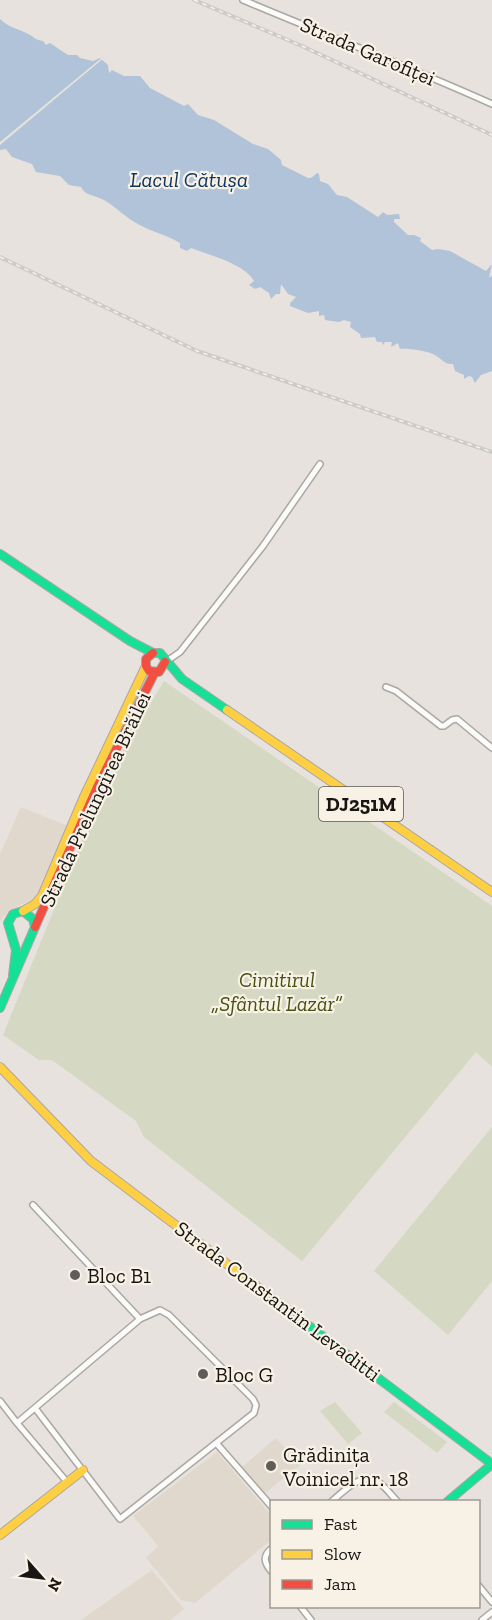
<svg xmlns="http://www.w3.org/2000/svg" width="492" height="1620" font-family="'Zilla Slab',serif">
  <rect width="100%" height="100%" fill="#e7e2dd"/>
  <path fill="#e0d8cc" d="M 21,807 L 68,826 L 36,898 L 9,910 L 0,921 L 0,854 Z
    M 276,1438 L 300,1465 L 265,1493 L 241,1468 Z
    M 217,1452 L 271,1515 L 271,1540 L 195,1603 L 181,1600 L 146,1558 L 158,1546 L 133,1516 Z
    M 152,1570 L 184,1609 L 171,1620 L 81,1620 Z"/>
  <path fill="#d5d8c2" d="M 164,681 L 492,906 L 492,1067 L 476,1052 L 302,1261 L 144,1137 L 136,1121 L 52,1060 L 39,1060 L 3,1035 L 94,811 L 122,751 Z
    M 492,1127 L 492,1281 L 448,1335 L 374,1271 Z
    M 335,1402 L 362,1433 L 348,1444 L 320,1411 Z
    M 394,1402 L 447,1442 L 437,1453 L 384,1412 Z"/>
  <path fill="#b1c3d8" d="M 0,19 C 9,28 20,29 30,35 C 35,38 36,40 43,41 L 46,45 L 50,43 L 68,55 L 77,55 L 80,58 L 93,61 L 100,58 L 108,65 L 109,73 L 112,70 L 124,76 L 140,76 L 150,88 L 184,106 L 188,104 L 198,115 L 214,120 L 253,144 L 268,149 L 281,160 L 282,165 L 308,178 L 311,178 L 317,173 L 319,174 L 320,181 L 328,184 L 337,195 L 347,197 L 378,217 L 383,212 L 387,215 L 399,214 L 400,219 L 394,219 L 394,222 L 408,235 L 414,235 L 421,238 L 420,241 L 432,250 L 438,249 L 450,251 L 486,271 L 492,264 L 489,277 L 492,276 L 492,371 L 481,375 L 475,383 L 472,377 L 469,376 L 464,379 L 464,375 L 455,371 L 453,364 C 445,365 442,359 435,355 C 428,351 408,348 400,349 L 398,343 L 391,347 L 392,342 L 385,342 L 383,345 L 382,342 L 377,342 L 375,337 L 361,338 L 360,334 L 350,327 L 351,322 L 344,320 L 339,322 L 325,320 L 324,315 L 319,316 L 319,311 L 308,313 L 290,306 L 290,303 L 296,297 L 288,294 L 281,284 L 280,294 L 276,294 L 271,299 L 269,293 L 260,287 L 255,289 L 249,285 L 254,281 C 245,264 209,255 191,248 L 187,251 L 180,248 L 180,243 C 167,235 152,232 138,224 C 126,218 116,207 104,200 C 95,195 85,196 81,187 L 69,185 L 60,176 L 36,172 L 32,164 L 12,157 L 6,149 L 0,150 Z"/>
  <path fill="#e7e2dd" d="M 104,56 L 105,57 L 0,145 L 0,142 Z"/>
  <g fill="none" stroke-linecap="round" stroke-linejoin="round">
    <defs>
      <path id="street" d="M 243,0 C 326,35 410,67 492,104
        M 167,661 L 180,652 L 263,546 L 320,464
        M 386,687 L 396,691 L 441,726 L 444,726 L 452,720 L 457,719 L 492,748
        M 33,1205 L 140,1319 L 160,1310 L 169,1315 L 253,1399 L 256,1405 L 254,1413 L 120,1519 L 35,1408
        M 0,1401 L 17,1423 L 140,1319
        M 17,1423 L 67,1482
        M 217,1444 L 272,1507
        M 331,1502 C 342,1493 362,1471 377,1481 C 385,1486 391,1495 398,1502
        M 272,1548 C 262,1556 264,1563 272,1572
        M 478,1585 L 492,1602
        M 300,1606 L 311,1620
        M 482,1620 L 492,1612"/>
      <path id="fast" d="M 0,554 L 130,641 L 153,653 L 160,653 L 182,679 L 227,710
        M 0,1008 L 35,927 L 33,919 L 23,911 L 13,914 L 8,923 L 16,950 L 13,975
        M 264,1292 L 492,1464 L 447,1502"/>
      <path id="slow" d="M 227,710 L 492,892
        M 23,911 L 35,904 L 42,896 L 83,799 L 146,666
        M 0,1067 L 91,1161 L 264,1292
        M 0,1535 L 83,1470"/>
      <path id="jam" d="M 153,653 L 146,659 L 146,666 L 149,671 L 159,672 L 165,662
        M 35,927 L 97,787 L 155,672"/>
    </defs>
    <use href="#street" stroke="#aba7a3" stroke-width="8"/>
    <use href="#fast" stroke="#aba7a3" stroke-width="10"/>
    <use href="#slow" stroke="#aba7a3" stroke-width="10"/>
    <use href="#jam" stroke="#aba7a3" stroke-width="10"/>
    <use href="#street" stroke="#fbfbfa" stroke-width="5"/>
    <use href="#fast" stroke="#16e098" stroke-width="8"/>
    <use href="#slow" stroke="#ffcf43" stroke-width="8"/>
    <use href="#jam" stroke="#f24e42" stroke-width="8"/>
    <defs>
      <path id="rail" d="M 194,0 L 302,46 L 492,135
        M 0,257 L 197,351 L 492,452"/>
    </defs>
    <use href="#rail" stroke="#cdcbc9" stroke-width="4"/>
    <use href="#rail" stroke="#f8f1e6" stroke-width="1.5" stroke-dasharray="4.5" stroke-linecap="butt"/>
  </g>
  <g fill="#605d59" stroke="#f8f1e6" stroke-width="2">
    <circle cx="75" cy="1275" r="6"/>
    <circle cx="203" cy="1374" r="6"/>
    <circle cx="271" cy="1466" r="6"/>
  </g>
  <g text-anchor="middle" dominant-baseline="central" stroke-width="4.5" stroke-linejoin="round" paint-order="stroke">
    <rect fill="#f8f1e6" stroke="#5b5852" stroke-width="1.5" x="319" y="787" width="84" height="34" rx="4.5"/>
    <g font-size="20" font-weight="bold" fill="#181612">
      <text x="361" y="804">DJ251M</text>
    </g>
    <g font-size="21" fill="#181612" stroke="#f8f1e6">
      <text transform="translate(368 51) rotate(23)">Strada Garofiței</text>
      <text transform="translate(95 799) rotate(-65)">Strada Prelungirea Brăilei</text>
      <text transform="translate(278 1301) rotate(37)">Strada Constantin Levaditti</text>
    </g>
    <g font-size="21" font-style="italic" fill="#475110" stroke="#f8f1e6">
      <text x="277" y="979">Cimitirul<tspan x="277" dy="24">„Sfântul Lazăr”</tspan></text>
    </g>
    <g font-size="21" fill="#181612" stroke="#f8f1e6" text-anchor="start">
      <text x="87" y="1275">Bloc B1</text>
      <text x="215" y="1374">Bloc G</text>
      <text x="283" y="1454">Grădinița<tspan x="283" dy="24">Voinicel nr. 18</tspan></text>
    </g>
    <g font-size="22" font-style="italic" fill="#0c355e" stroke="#f8f1e6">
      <text x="189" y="179">Lacul Cătușa</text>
    </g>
  </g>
  <rect x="270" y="1500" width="210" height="108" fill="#f8f1e6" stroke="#9e9991" stroke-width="1.5"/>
  <rect x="282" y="1520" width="30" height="9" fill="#16e098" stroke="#9e9991" stroke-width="1.5"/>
  <text x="324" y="1530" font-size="18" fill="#181612">Fast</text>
  <rect x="282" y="1550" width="30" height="9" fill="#ffcf43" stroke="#9e9991" stroke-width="1.5"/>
  <text x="324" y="1560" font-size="18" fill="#181612">Slow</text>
  <rect x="282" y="1580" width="30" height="9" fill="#f24e42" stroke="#9e9991" stroke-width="1.5"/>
  <text x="324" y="1590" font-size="18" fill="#181612">Jam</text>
  <g transform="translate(42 1578) rotate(118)" stroke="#f8f1e6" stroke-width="4.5" paint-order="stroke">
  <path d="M0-4.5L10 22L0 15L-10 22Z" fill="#181612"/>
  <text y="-9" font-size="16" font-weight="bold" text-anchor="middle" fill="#181612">N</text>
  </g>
</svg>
